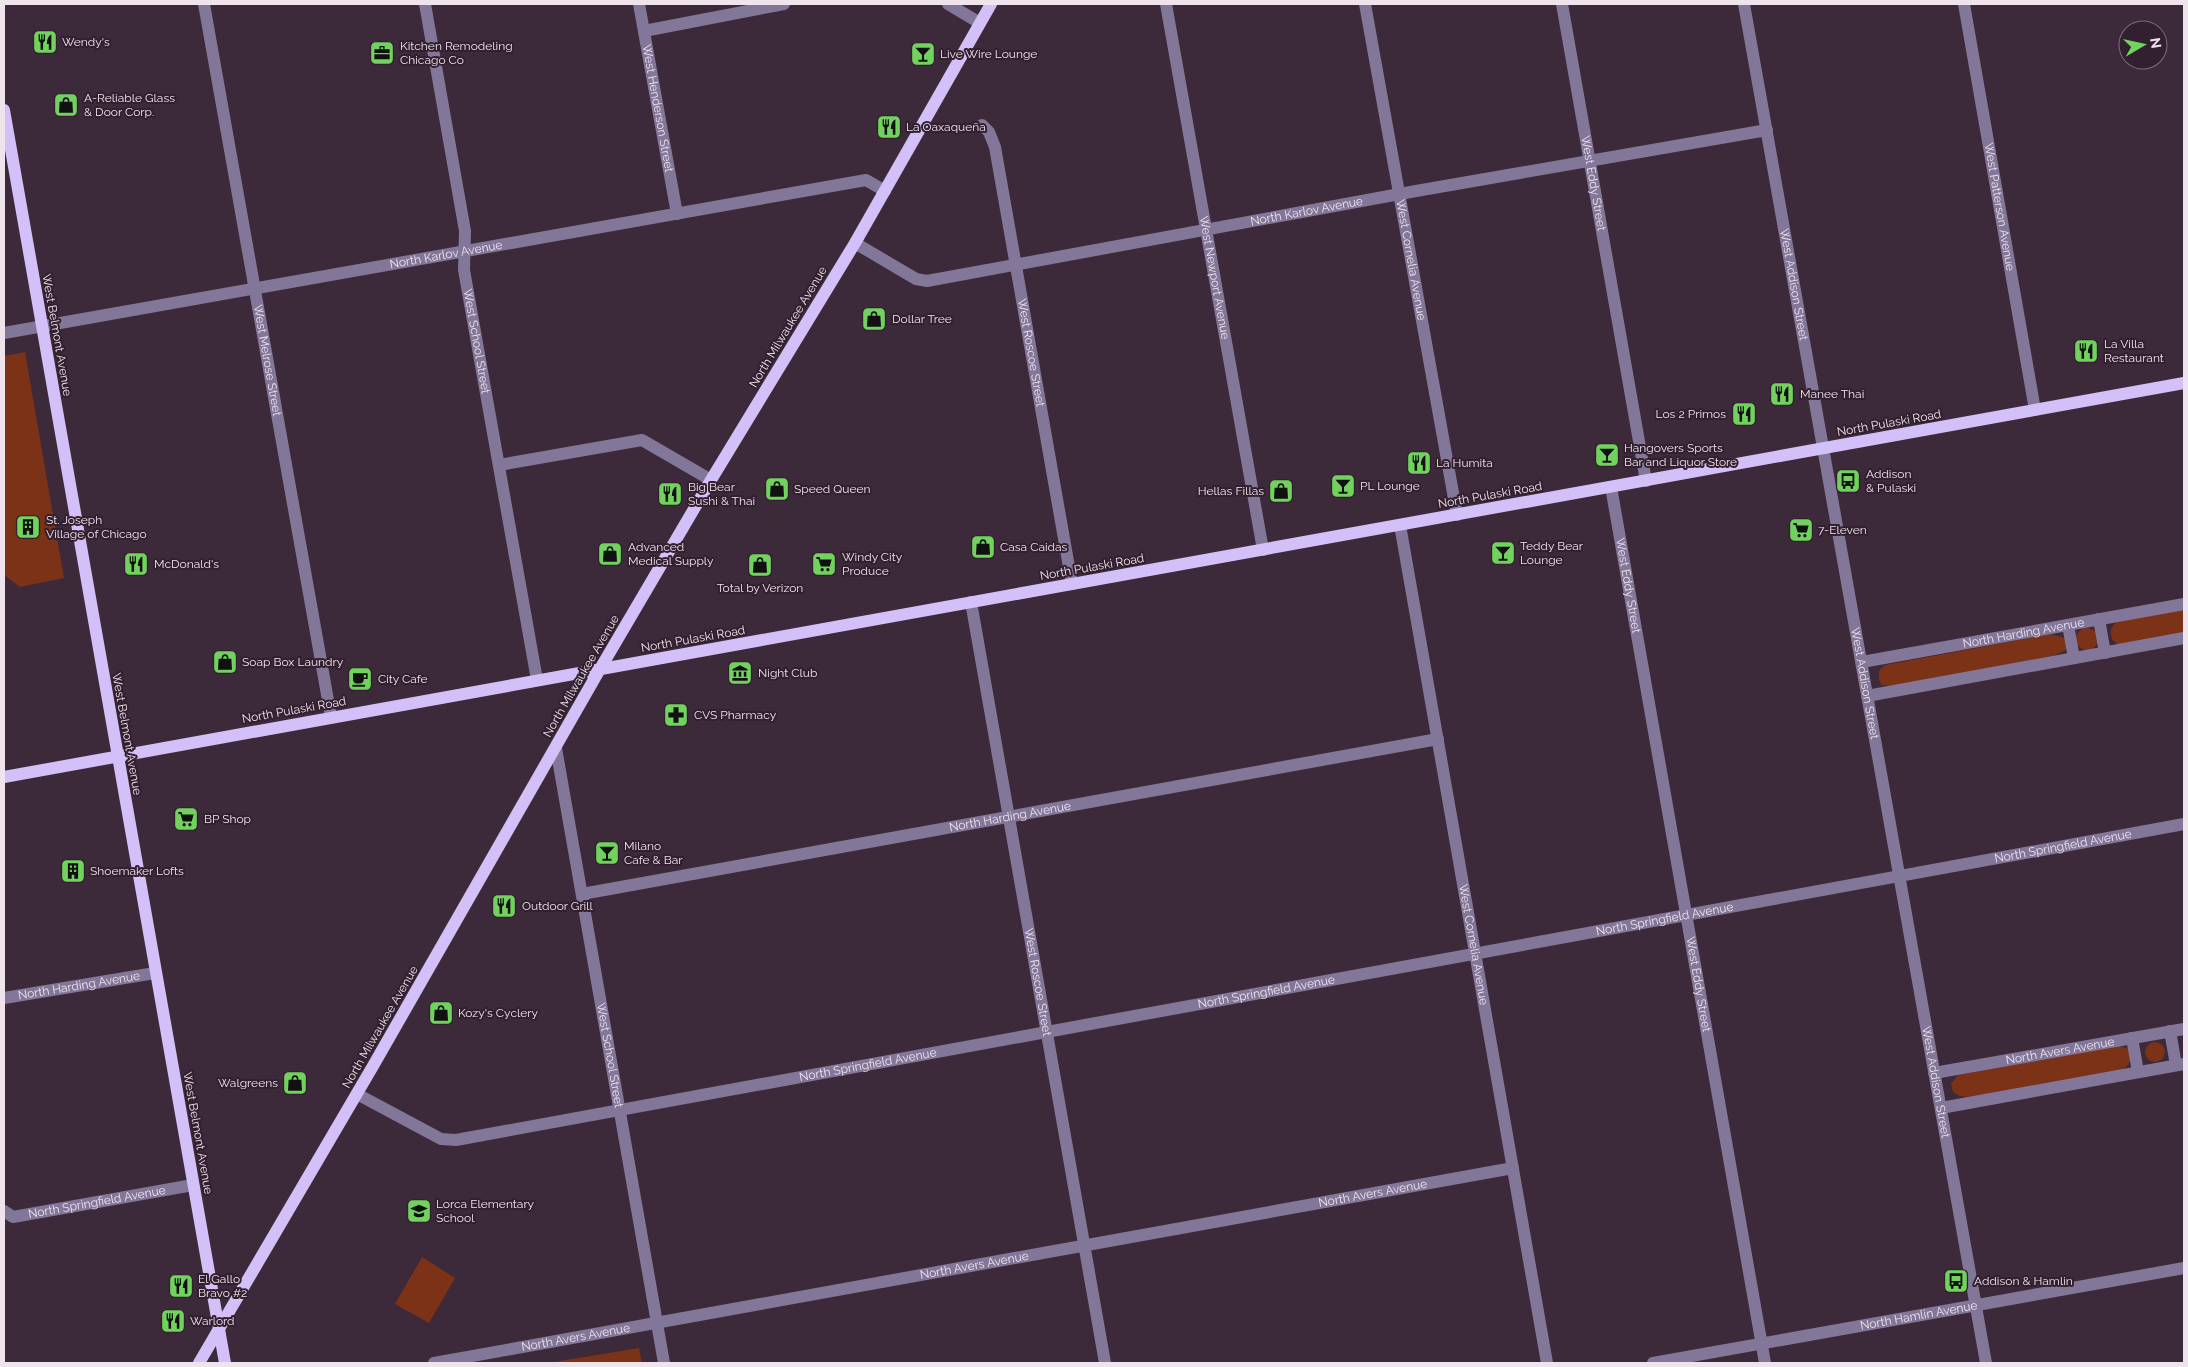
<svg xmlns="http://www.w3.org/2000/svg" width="2188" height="1367" font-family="Raleway,sans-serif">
  <rect width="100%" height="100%" fill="#3c2939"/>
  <path fill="#7c3216" d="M 25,352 L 64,578 L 20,587 L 4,575 L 4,356 Z
    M 2184,609 L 2184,634 L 2125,645 L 2117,644 L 2112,639 C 2109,631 2111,625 2119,621 Z
    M2076 639a11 11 0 1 1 22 0a11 11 0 1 1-22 0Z
    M 2051,634 L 2065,638 L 2067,646 L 2066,650 L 2053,656 L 1892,686 L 1881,685 C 1878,677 1877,670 1885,665 Z
    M2145 1052a10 10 0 1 1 20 0a10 10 0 1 1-20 0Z
    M 2119,1046 L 2129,1049 C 2132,1060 2131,1065 2120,1071 L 1968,1097 L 1959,1096 L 1953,1092 L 1951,1084 L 1958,1075 Z
    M 422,1257 L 455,1278 L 429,1323 L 395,1304 Z
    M 639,1348 L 642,1363 L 547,1363 L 548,1363 Z"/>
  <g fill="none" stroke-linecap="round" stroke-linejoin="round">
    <g stroke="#827799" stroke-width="12">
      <path id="s1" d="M 204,4 L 331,717"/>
      <path id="s2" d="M 425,4 L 465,231 L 464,270 L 537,680"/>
      <path id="s3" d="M 639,4 L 677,214"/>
      <path d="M 948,4 L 980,23"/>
      <path id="s4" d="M 1166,4 L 1263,550"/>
      <path id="s5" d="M 1365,4 L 1457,515"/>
      <path id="s6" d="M 1562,4 L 1646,481"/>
      <path id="s7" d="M 1744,4 L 1986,1363"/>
      <path id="s8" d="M 1964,4 L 2035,410"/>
      <path d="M 644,31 L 784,4"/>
      <path id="s9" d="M 982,125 L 989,132 L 995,147 L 1072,584"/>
      <path id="s10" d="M 855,243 L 916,279 L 927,281 L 1416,191 L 1767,130"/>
      <path id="s11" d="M 4,333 L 866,180 L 885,191"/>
      <path d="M 499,465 L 642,440 L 711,480"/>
      <path id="s12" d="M 1611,487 L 1765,1363"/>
      <path id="s13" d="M 1400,525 L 1547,1363"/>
      <path id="s14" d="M 971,602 L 1105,1363"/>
      <path d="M 2099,619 L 2105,653"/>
      <path d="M 2068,625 L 2074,658"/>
      <path id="s15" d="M 1862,662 L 2184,604"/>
      <path d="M 1867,696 L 2184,638"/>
      <path id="s16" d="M 556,748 L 664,1363"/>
      <path id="s17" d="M 582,894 L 1438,739"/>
      <path id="s18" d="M 4,998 L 155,973"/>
      <path d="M 2170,1031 L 2176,1065"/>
      <path d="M 2132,1038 L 2138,1072"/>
      <path id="s19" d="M 1934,1073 L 2184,1029"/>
      <path id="s20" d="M 357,1094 L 441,1139 L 456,1140 L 2184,824"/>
      <path d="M 1941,1108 L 2184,1064"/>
      <path id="s21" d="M 4,1211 L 13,1217 L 193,1185"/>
      <path id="s22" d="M 434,1363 L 1513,1168"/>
      <path id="s23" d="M 1653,1363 L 2184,1268"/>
    </g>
    <path stroke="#d3c0f8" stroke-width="12" d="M 4,110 L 225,1363
      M 4,777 L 2184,383
      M 199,1363 L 373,1066 L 600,669 L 711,480 L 855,243 L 991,4"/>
  </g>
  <defs>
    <symbol id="restaurant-square" viewBox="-11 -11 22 22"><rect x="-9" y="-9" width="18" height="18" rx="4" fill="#71d35e" stroke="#321f2f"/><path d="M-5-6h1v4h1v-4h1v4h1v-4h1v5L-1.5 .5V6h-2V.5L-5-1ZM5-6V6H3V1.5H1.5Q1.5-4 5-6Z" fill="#111"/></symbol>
    <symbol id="office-square" viewBox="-11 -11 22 22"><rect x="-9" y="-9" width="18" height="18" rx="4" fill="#71d35e" stroke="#321f2f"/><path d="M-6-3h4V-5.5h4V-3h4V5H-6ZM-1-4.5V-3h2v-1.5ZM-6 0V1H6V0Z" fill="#111"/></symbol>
    <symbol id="bar-square" viewBox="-11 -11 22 22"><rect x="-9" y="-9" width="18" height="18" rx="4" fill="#71d35e" stroke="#321f2f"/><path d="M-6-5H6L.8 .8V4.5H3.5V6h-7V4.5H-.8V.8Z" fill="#111"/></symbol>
    <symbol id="shop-square" viewBox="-11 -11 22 22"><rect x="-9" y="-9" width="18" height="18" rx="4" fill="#71d35e" stroke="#321f2f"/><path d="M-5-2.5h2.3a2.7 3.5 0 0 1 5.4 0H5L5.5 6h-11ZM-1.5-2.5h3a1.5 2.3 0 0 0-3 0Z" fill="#111"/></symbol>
    <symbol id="bus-square" viewBox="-11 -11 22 22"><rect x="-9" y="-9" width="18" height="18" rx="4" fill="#71d35e" stroke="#321f2f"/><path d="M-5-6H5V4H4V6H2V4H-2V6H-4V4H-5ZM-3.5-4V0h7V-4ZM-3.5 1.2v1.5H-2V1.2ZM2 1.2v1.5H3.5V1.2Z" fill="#111"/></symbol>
    <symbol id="building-square" viewBox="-11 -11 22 22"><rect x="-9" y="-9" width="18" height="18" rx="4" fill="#71d35e" stroke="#321f2f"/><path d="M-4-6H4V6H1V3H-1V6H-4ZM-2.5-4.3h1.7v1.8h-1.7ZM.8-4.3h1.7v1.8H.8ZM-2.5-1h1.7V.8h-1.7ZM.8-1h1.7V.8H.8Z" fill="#111"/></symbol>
    <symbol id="supermarket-square" viewBox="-11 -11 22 22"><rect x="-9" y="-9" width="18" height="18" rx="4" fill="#71d35e" stroke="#321f2f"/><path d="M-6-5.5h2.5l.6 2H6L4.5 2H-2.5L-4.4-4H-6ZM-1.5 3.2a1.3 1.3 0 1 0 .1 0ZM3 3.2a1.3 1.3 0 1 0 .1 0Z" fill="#111"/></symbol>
    <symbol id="museum-square" viewBox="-11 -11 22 22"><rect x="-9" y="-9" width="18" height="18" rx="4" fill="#71d35e" stroke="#321f2f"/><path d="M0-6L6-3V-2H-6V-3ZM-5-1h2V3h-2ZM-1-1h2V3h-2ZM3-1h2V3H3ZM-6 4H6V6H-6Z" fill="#111"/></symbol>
    <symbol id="cafe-square" viewBox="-11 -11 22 22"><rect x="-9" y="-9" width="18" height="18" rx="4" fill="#71d35e" stroke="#321f2f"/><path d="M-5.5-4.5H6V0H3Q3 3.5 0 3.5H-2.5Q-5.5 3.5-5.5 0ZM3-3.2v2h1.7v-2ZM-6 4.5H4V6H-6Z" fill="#111"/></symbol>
    <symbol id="pharmacy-square" viewBox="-11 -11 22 22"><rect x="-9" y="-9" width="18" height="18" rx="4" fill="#71d35e" stroke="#321f2f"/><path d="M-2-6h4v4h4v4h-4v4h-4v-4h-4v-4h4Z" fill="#111"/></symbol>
    <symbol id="school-square" viewBox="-11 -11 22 22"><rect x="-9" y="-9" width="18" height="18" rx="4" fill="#71d35e" stroke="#321f2f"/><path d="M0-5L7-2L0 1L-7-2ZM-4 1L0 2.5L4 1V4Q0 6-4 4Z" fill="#111"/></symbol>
  </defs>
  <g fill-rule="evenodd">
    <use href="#restaurant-square" x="31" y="28" width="28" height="28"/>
    <use href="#office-square" x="368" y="39" width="28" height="28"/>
    <use href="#bar-square" x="909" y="40" width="28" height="28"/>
    <use href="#shop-square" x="52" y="91" width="28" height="28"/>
    <use href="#restaurant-square" x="875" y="113" width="28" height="28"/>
    <use href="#shop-square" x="860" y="305" width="28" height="28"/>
    <use href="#restaurant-square" x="2072" y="337" width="28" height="28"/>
    <use href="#restaurant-square" x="1768" y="380" width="28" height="28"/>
    <use href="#restaurant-square" x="1730" y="400" width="28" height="28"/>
    <use href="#bar-square" x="1593" y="441" width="28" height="28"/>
    <use href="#restaurant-square" x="1405" y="449" width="28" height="28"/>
    <use href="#bus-square" x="1834" y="467" width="28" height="28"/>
    <use href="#bar-square" x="1329" y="472" width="28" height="28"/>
    <use href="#shop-square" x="763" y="475" width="28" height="28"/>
    <use href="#shop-square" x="1267" y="477" width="28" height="28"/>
    <use href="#restaurant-square" x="656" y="480" width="28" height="28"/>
    <use href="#building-square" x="14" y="513" width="28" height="28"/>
    <use href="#supermarket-square" x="1787" y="516" width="28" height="28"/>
    <use href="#shop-square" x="969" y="533" width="28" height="28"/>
    <use href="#bar-square" x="1489" y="539" width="28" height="28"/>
    <use href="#shop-square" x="596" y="540" width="28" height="28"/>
    <use href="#restaurant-square" x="122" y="550" width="28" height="28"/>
    <use href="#supermarket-square" x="810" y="550" width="28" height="28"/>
    <use href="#shop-square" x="746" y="551" width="28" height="28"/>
    <use href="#shop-square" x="211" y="648" width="28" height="28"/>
    <use href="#museum-square" x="726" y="659" width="28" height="28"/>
    <use href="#cafe-square" x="346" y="665" width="28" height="28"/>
    <use href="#pharmacy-square" x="662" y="701" width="28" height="28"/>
    <use href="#supermarket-square" x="172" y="805" width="28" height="28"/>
    <use href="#bar-square" x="593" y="839" width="28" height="28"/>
    <use href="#building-square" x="59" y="857" width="28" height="28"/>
    <use href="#restaurant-square" x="490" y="892" width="28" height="28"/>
    <use href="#shop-square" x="427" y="999" width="28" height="28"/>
    <use href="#shop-square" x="281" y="1069" width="28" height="28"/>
    <use href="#school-square" x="405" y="1197" width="28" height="28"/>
    <use href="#bus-square" x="1942" y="1267" width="28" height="28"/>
    <use href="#restaurant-square" x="167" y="1272" width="28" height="28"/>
    <use href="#restaurant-square" x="159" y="1307" width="28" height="28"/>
  </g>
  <g text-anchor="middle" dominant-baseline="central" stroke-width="4" stroke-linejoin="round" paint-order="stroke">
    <g font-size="12" fill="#efe3ec" stroke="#321f2f" text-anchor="start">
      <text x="62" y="42">Wendy's</text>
      <text x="400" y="46">Kitchen Remodeling<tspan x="400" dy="14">Chicago Co</tspan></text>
      <text x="940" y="54">Live Wire Lounge</text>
      <text x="84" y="98">A-Reliable Glass<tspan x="84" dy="14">&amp; Door Corp.</tspan></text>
      <text x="906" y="127">La Oaxaqueña</text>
      <text x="892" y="319">Dollar Tree</text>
      <text x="2104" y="344">La Villa<tspan x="2104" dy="14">Restaurant</tspan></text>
      <text x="1800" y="394">Manee Thai</text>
      <text x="1726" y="414" text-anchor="end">Los 2 Primos</text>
      <text x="1624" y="448">Hangovers Sports<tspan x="1624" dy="14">Bar and Liquor Store</tspan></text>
      <text x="1436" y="463">La Humita</text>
      <text x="1866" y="474">Addison<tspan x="1866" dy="14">&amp; Pulaski</tspan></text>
      <text x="1360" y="486">PL Lounge</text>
      <text x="688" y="487">Big Bear<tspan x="688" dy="14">Sushi &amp; Thai</tspan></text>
      <text x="794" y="489">Speed Queen</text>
      <text x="1264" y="491" text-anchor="end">Hellas Fillas</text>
      <text x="46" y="520">St. Joseph<tspan x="46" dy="14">Village of Chicago</tspan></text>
      <text x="1818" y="530">7-Eleven</text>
      <text x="1520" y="546">Teddy Bear<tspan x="1520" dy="14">Lounge</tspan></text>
      <text x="628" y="547">Advanced<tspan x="628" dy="14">Medical Supply</tspan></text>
      <text x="1000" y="547">Casa Caidas</text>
      <text x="842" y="557">Windy City<tspan x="842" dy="14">Produce</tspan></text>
      <text x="154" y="564">McDonald's</text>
      <text x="760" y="588" text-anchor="middle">Total by Verizon</text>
      <text x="242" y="662">Soap Box Laundry</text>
      <text x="758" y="673">Night Club</text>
      <text x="378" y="679">City Cafe</text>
      <text x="694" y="715">CVS Pharmacy</text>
      <text x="204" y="819">BP Shop</text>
      <text x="624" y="846">Milano<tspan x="624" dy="14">Cafe &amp; Bar</tspan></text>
      <text x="90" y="871">Shoemaker Lofts</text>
      <text x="522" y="906">Outdoor Grill</text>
      <text x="458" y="1013">Kozy's Cyclery</text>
      <text x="278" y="1083" text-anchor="end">Walgreens</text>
      <text x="436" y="1204">Lorca Elementary<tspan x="436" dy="14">School</tspan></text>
      <text x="198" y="1279">El Gallo<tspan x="198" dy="14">Bravo #2</tspan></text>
      <text x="1974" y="1281">Addison &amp; Hamlin</text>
      <text x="190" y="1321">Warlord</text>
    </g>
    <g font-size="12" fill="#efe3ec" stroke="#321f2f">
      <text stroke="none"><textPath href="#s3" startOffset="106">West Henderson Street</textPath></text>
      <text stroke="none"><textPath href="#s6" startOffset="182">West Eddy Street</textPath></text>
      <text stroke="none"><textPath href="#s8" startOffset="206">West Patterson Avenue</textPath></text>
      <text stroke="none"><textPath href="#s10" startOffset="468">North Karlov Avenue</textPath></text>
      <text stroke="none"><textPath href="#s11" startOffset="449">North Karlov Avenue</textPath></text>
      <text stroke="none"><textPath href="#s5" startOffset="260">West Cornelia Avenue</textPath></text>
      <text stroke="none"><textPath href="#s4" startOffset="278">West Newport Avenue</textPath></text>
      <text stroke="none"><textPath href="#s7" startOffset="285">West Addison Street</textPath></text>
      <text transform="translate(788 327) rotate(-59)">North Milwaukee Avenue</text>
      <text transform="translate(57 335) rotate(80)">West Belmont Avenue</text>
      <text stroke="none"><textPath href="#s2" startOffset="342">West School Street</textPath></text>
      <text stroke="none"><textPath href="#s9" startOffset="235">West Roscoe Street</textPath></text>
      <text stroke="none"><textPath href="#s1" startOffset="362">West Melrose Street</textPath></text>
      <text transform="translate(1889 423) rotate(-10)">North Pulaski Road</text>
      <text transform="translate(1490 495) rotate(-10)">North Pulaski Road</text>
      <text transform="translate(1092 567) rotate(-10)">North Pulaski Road</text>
      <text stroke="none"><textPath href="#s12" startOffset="100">West Eddy Street</textPath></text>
      <text stroke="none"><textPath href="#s15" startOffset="164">North Harding Avenue</textPath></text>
      <text transform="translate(693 639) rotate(-10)">North Pulaski Road</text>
      <text transform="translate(581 676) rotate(-60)">North Milwaukee Avenue</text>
      <text stroke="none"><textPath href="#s7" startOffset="690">West Addison Street</textPath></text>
      <text transform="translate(294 710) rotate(-10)">North Pulaski Road</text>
      <text transform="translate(127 734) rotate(80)">West Belmont Avenue</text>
      <text stroke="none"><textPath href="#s17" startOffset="435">North Harding Avenue</textPath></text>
      <text stroke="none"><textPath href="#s20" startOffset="1744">North Springfield Avenue</textPath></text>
      <text stroke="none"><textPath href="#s20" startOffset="1339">North Springfield Avenue</textPath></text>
      <text stroke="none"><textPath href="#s13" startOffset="426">West Cornelia Avenue</textPath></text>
      <text stroke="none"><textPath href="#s14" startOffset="386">West Roscoe Street</textPath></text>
      <text stroke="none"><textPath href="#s12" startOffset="505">West Eddy Street</textPath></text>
      <text stroke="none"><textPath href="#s18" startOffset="76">North Harding Avenue</textPath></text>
      <text stroke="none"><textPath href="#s20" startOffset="934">North Springfield Avenue</textPath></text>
      <text transform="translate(380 1027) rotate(-60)">North Milwaukee Avenue</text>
      <text stroke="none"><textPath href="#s19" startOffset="128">North Avers Avenue</textPath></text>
      <text stroke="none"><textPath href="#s16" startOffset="312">West School Street</textPath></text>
      <text stroke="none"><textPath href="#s20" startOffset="529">North Springfield Avenue</textPath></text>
      <text stroke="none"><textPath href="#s7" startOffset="1095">West Addison Street</textPath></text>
      <text transform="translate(198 1133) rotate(80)">West Belmont Avenue</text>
      <text stroke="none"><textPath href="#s22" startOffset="954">North Avers Avenue</textPath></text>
      <text stroke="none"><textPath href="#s21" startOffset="96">North Springfield Avenue</textPath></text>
      <text stroke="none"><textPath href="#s22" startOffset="549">North Avers Avenue</textPath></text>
      <text stroke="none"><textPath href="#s23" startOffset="270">North Hamlin Avenue</textPath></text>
      <text stroke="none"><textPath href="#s22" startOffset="144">North Avers Avenue</textPath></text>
    </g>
  </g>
  <rect width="2188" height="1367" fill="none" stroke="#efe3ec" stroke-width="10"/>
  <g transform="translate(2143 45) rotate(81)"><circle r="24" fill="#321f2f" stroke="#7e6d7b"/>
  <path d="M0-4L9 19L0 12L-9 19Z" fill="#71d35e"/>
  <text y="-8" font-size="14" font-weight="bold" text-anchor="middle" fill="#efe3ec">N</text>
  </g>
</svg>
